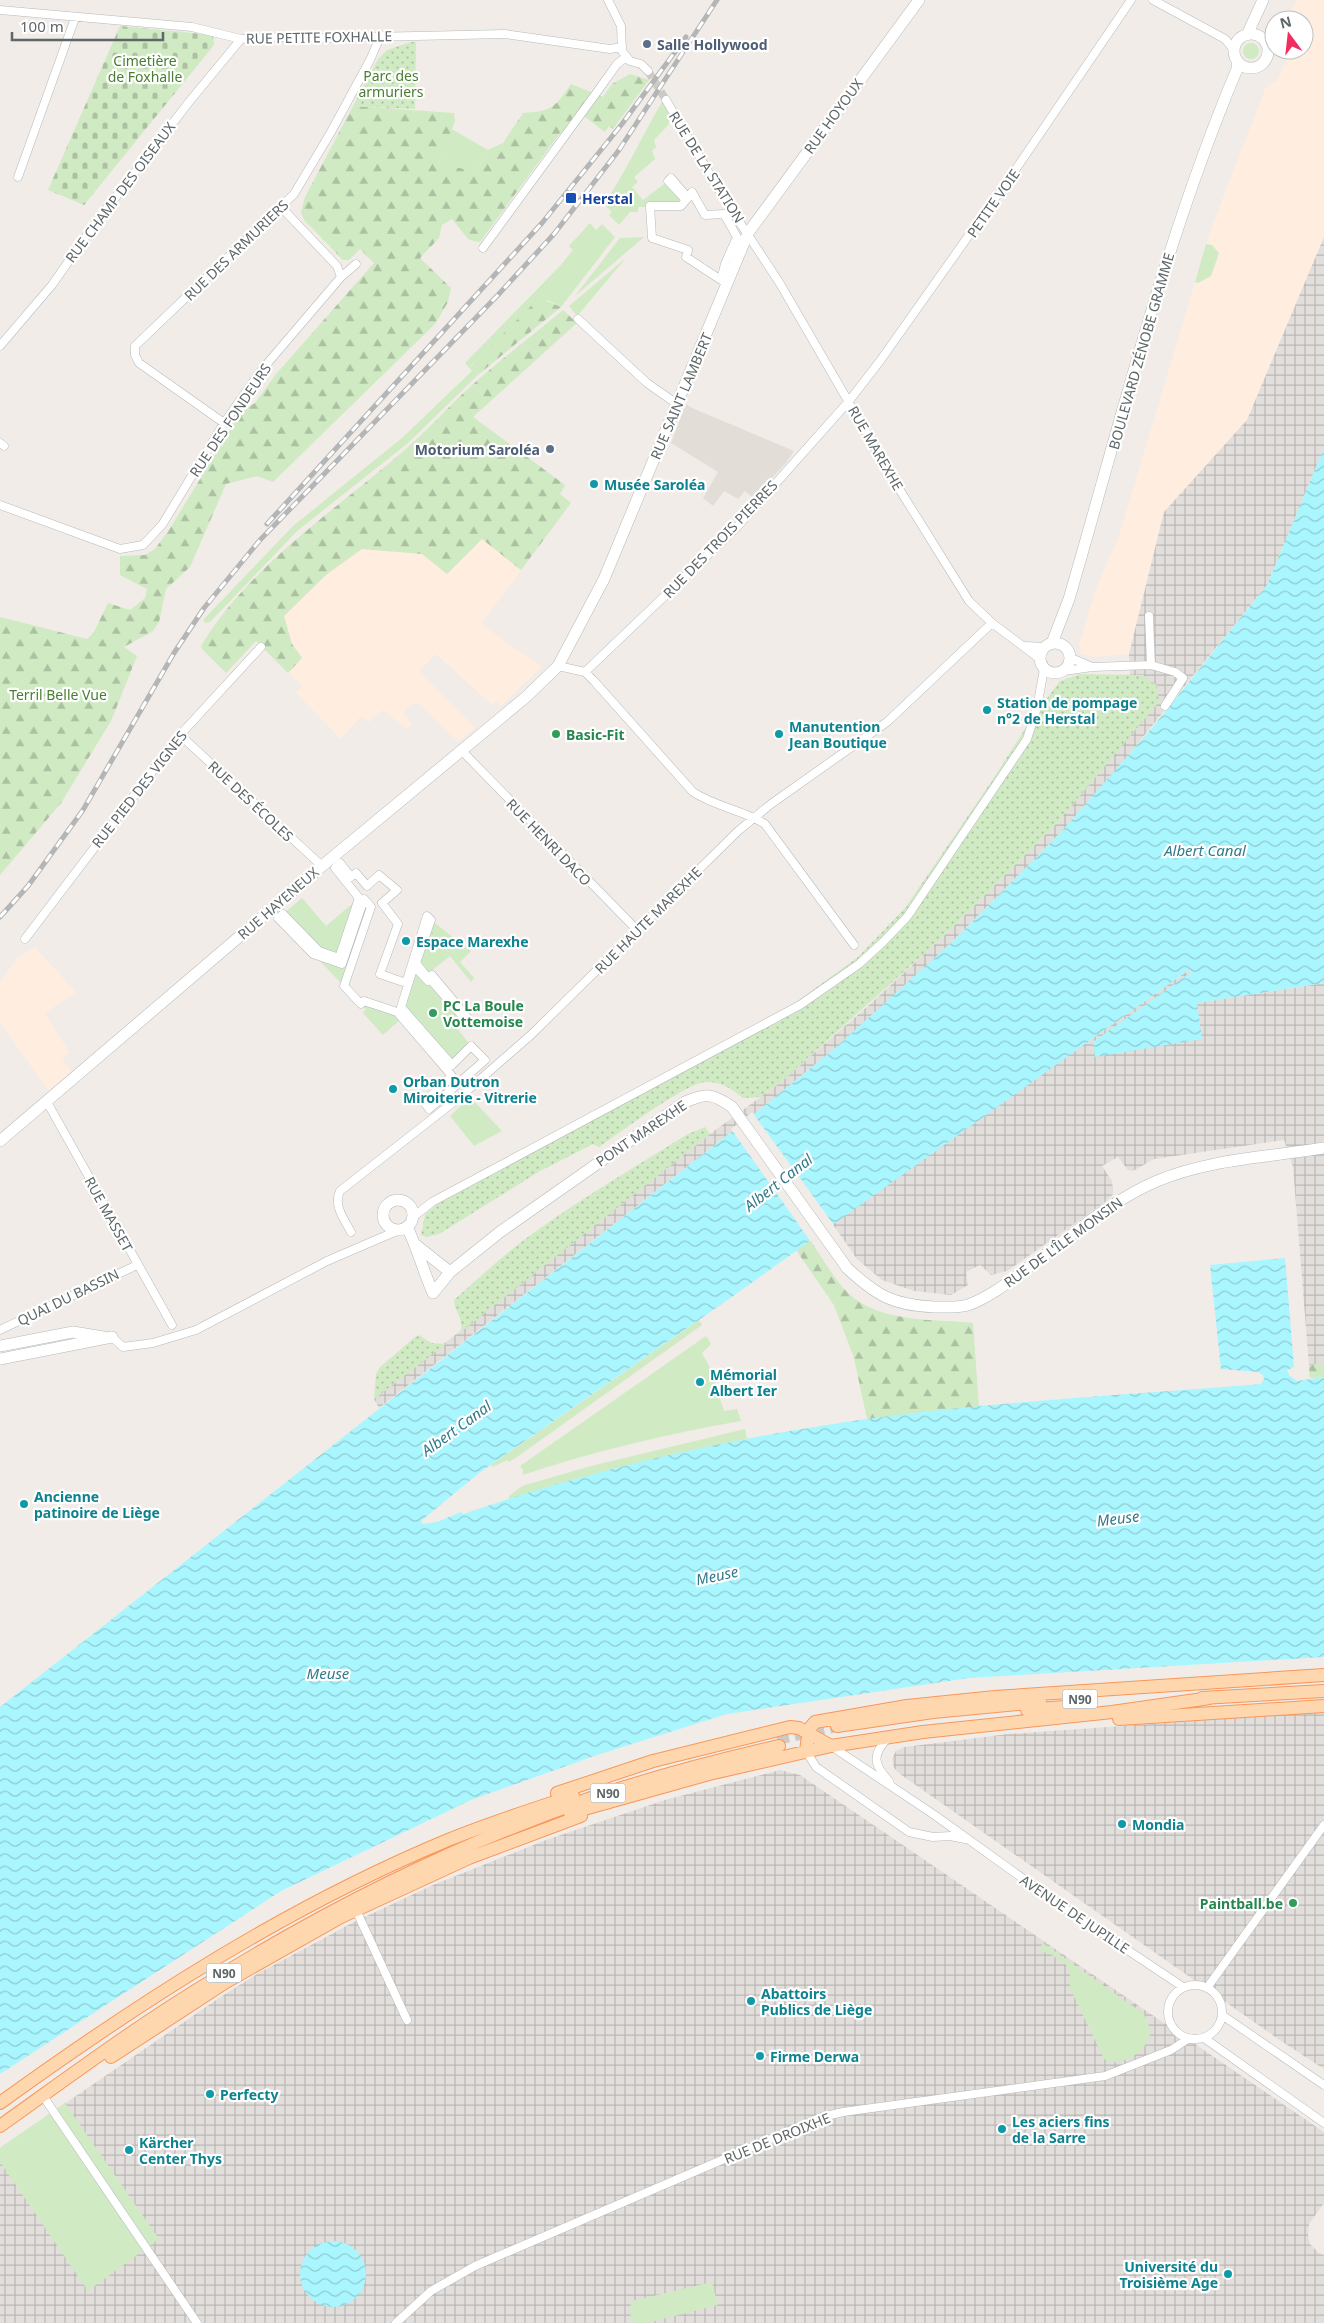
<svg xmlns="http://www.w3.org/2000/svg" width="1324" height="2323" font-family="'Noto Sans',sans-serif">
  <defs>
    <pattern id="industrial-grid" width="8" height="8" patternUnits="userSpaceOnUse" patternTransform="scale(1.25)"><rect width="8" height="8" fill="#e2dedb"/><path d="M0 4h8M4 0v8" fill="none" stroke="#bab8b5"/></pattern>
    <pattern id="forest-firs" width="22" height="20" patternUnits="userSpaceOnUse" patternTransform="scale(1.25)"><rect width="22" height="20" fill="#d0eac3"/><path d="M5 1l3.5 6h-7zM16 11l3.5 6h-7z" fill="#acc1a2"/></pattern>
    <pattern id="cemetery-stones" width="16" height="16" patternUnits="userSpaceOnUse" patternTransform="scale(1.25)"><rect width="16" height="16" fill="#d0eac3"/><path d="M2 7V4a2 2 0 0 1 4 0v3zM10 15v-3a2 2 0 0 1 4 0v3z" fill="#acc1a2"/></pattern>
    <pattern id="park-dots" width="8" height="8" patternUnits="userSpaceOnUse" patternTransform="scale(1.25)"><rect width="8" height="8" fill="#d0eac3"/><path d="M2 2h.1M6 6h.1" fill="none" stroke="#acc1a2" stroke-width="1.8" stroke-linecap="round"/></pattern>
    <pattern id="water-waves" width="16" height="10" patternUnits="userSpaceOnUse" patternTransform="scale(1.25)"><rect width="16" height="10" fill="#aaf6ff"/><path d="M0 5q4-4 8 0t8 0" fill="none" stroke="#8ecbd2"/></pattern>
  </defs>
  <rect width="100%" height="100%" fill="#f1ece7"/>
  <path fill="#ffeddf" d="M 1296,0 L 1324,0 L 1324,237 L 1247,420 L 1164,512 L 1129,654 L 1095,657 L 1081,654 L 1079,644 L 1097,586 L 1119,536 L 1212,226 L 1266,87 L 1277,80 L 1288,57 L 1286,50 L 1304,50 L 1304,20 L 1288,20 Z
    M 482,539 L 521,570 L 481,624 L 542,667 L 501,706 L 496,701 L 492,705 L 436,654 L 419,671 L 475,728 L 458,742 L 419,703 L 411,704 L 403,713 L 413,724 L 406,729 L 383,710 L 369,722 L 361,716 L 341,739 L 296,693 L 303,686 L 288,673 L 302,658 L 292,644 L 284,616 L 327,574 L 362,549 L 422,554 L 447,574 Z
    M 35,947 L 76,992 L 45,1013 L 69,1052 L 62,1059 L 72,1071 L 49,1091 L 0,1023 L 0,982 L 18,957 Z"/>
  <path fill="url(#industrial-grid)" d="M 1324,237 L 1324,448 L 1267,585 L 1112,775 L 1061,832 L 953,941 L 897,993 L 834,1049 L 758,1111 L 379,1408 L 374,1399 L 710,1134 L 781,1082 L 868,1006 L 946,934 L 1056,824 L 1158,702 L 1157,686 L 1143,675 L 1130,675 L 1129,654 L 1164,512 L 1247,420 Z
    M 1190,969 L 1201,1040 L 1197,1003 L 1324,983 L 1324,1377 L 1310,1378 L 1293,1167 L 1284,1140 L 1154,1159 L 1133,1171 L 1128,1170 L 1118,1157 L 1102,1166 L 1112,1181 L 1113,1188 L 1113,1194 L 1105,1202 L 1007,1271 L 991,1275 L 980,1265 L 966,1272 L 968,1285 L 951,1295 L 914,1291 L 882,1280 L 857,1259 L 832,1223 Z
    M 1324,1712 L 1324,2069 L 1284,2043 L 900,1774 L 894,1768 L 892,1759 L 896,1751 L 905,1747 L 1008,1734 Z
    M 780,1770 L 800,1775 L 1324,2132 L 1324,2203 L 1309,2224 L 1308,2234 L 1310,2244 L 1319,2253 L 1324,2255 L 1324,2323 L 0,2323 L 0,2148 L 219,1998 L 257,1974 L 354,1922 L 433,1885 L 546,1840 L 665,1800 Z"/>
  <path fill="#e3ddd8" d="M 686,404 L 692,408 L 794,451 L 786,463 L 753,498 L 745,491 L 738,499 L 724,491 L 713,506 L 703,498 L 718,472 L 671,443 Z"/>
  <path fill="#d0eac3" d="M1243 51a8 8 0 1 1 16 0a8 8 0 1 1-16 0Z
    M 662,102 L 668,112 L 669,124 L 654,140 L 656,147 L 652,151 L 655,159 L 634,177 L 638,182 L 632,187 L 643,200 L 668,181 L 686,200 L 681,206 L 638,207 L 638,212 L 630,212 L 619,225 L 609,215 L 612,212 L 604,204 C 626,172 642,136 662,102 Z
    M 450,128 L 488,150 L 476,172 L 439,164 Z
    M 590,223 L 596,230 L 602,224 L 615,237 L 561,307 L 547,300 L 471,365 L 479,374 L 408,443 L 297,531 L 210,622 L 206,623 L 203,620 L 293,526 L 402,438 L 472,371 L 465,363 L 560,266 L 573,250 L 569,246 Z
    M 644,237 L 575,296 L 620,238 Z
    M 1206,244 L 1212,245 L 1219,253 L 1211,276 L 1198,283 L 1195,282 Z
    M 626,258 L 577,316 L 569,306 Z
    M 302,898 L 326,926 L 359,898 L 339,958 L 319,951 L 283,914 Z
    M 431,920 L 471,951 L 460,962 L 474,978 L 471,982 L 450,956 L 430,972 L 428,978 L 416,963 Z
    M 313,954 L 350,970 L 344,986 Z
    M 414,966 L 465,1019 L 456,1027 L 471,1046 L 452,1065 L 401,1007 Z
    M 364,1001 L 402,1018 L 383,1035 L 363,1013 L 366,1009 L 361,1004 Z
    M 470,1097 L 502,1131 L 474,1146 L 450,1116 Z
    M 699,1320 L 702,1325 L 517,1457 L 509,1462 L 507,1460 L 492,1467 L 491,1465 Z
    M 706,1336 L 711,1344 L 702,1353 L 709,1366 L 724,1411 L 737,1409 L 741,1421 C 667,1434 594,1451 523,1475 L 523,1470 L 520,1466 Z
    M 745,1429 L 747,1439 L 627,1466 L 509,1499 L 509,1496 L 522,1486 L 591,1466 Z
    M 1043,1943 L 1144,2014 C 1147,2020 1150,2027 1150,2033 C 1149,2051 1119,2070 1104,2059 L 1070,1988 L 1070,1968 L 1049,1953 L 1042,1952 L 1040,1947 Z
    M 65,2103 L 159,2239 L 88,2291 L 0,2162 L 0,2148 Z
    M 712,2282 L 718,2305 L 647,2323 L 633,2323 L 629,2310 L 632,2301 Z"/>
  <path fill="url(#forest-firs)" d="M 630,74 L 649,80 L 613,129 L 609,126 L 605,132 L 580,113 L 567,131 L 560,133 L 480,242 L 469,240 L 452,219 L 442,225 L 439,238 L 420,258 L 451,288 L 448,302 L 435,324 L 273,482 L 257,476 L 226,484 L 190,567 L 166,589 L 159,622 L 153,631 L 124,647 L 137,656 L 111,721 L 61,803 L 0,875 L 0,617 L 87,639 L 94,632 L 108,603 L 130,610 L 145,598 L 147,589 L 120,575 L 120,556 L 145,555 L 155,549 L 169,530 L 241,412 L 255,403 L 277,373 L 374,263 L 360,249 L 349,260 L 343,260 L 304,220 L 301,212 L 305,197 L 353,106 L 454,113 L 455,121 L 439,163 L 476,172 L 488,150 L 503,143 L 523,113 C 553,111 554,108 571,84 L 603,97 L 612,84 Z
    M 539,298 L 561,307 L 479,374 L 471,366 Z
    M 563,310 L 577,323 L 473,417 L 565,485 L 560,494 L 571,503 L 521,570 L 482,539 L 447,574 L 422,554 L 362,549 L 327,574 L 284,616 L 292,644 L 302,658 L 288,673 L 256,641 L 226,673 L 202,649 L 201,646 C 250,565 337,509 407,448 C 429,429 448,407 470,387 C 500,360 532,336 563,310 Z
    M 810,1240 C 822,1257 833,1278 848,1293 C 879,1323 933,1319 973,1323 L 979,1407 L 867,1419 L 854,1358 L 834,1305 L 796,1250 Z
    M 1324,1363 L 1324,1377 L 1310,1378 L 1309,1365 Z"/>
  <path fill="url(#cemetery-stones)" d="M 120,26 L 213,35 L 214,45 L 84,205 L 48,190 Z"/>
  <path fill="url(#park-dots)" d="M 411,42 L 416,42 L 415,109 L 353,106 L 378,59 L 387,50 Z
    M 1080,674 L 1143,675 L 1157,686 L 1159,702 L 1056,824 L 946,934 L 781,1082 L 760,1097 L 743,1098 C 732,1089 720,1081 705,1082 C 686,1083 618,1134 599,1147 L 593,1144 L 540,1171 L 439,1234 L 426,1237 L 421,1235 L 425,1214 L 480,1171 L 703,1054 L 795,1003 L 858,957 L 905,908 L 993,779 L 1030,721 L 1060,681 Z
    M 428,928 L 441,942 L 427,955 L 421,949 Z
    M 705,1127 L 710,1134 L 461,1332 C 463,1315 454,1312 454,1300 C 482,1275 509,1250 539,1229 C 587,1195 638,1165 688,1134 Z
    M 419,1335 L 431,1343 L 446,1344 L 374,1399 L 376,1374 L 380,1367 L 415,1337 Z"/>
  <path fill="url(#water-waves)" d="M 1324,448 L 1324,983 L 1197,1003 L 1202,1039 L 1095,1057 L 1093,1042 L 1191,972 L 1190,969 L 736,1294 L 479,1473 L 421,1521 L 423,1524 L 437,1522 L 461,1512 L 463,1514 C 593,1469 730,1438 867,1419 C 997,1401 1130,1395 1261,1384 L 1264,1379 L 1263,1375 L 1258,1372 L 1221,1369 L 1210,1265 L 1285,1258 L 1294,1367 L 1287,1370 L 1289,1375 L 1297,1381 L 1324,1377 L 1324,1657 L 969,1678 L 727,1714 L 597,1755 L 471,1800 L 281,1891 L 0,2074 L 0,1707 L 758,1111 L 834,1049 L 953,941 L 1061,832 L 1152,728 L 1267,585 Z
    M300 2274a33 33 0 1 1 66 0a33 33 0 1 1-66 0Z"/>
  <path fill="#f1ece7" d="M 752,1112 L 834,1225 L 811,1242 L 731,1129 Z"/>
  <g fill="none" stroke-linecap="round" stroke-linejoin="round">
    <path stroke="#cccac7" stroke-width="8" stroke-dasharray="8 4" stroke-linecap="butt" d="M 648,71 L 666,100"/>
    <path stroke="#cccac7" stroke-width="12" stroke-dasharray="12 6" stroke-linecap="butt" d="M 777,1739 L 837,1726"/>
    <defs>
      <path id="street" d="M 608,0 L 621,26 L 622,51 L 630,61 L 641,64 L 648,71
        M 1153,0 L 1225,39 L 1234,50
        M 0,10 L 192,27 L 241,39 L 279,37 L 326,38 L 505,34 L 610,49 L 622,47
        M 666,100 L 725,200 L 779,282 L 898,487 L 969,601 L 992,623 L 1040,659
        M 18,177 L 75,18
        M 671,178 L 688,198 L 692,192 L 705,215 L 724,214 L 737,237 L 725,264 L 721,280 L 686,257 L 688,250 L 652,238 L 650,206 L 681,206 L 686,200 L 668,181 Z
        M 483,248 L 597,92 L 617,64 L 626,57
        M 341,277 L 356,264
        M 578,319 L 647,383 L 677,404
        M 0,346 L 52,285 L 94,225 L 189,102 L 241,39
        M 224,423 L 139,363 L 135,355 L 135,346 L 294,194 L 331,132 L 370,60 L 381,35
        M 0,443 L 4,446
        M 0,505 L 120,549 L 143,545 L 162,525 L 224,423 L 260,372 L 341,277 L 337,266 L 281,207
        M 1149,616 L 1151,665 L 1175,672 L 1183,678 L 1165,706
        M 1026,646 L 1044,647
        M 1071,658 L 1092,667
        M 558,666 L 585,672 L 594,681 L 693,792 C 716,807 743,810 765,824 L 854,945
        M 1064,671 L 1092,667 L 1151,665
        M 585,672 L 737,527 L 849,401 L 880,361 L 1020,163 L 1131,0
        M 180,735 L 322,866
        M 462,751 L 638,931
        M 340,863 L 351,877 L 356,873 L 367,886 L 379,875 L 397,890 L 382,903 L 398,924 L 380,974 L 406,983 L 427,916 L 431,920 L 416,963 L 428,978 L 432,975 L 467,1017 L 465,1019 L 431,980 L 428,981 L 414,966 L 401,1007 L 452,1065 L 471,1046 L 485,1060 L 429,1109 L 424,1102 L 452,1076 L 397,1012 L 364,1001 L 361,1004 L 344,986 L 371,907 L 364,899 L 342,964 L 313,954 L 278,918 L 283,914 L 319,951 L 339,958 L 359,898 L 335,868 Z
        M 25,939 L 180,735 L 261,647
        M 47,1102 L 172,1325
        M 413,1217 L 432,1202 L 800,1005 L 859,964 L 883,942 L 907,917 L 1027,739 L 1037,708 L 1044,669
        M 351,1232 C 344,1219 333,1205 340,1191 L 460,1097 L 532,1034 L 738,831 L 771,804 L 887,722 L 992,623
        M 0,1330 L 137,1265
        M 112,1337 L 123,1347 L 153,1343 L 196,1330 L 327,1261 L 399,1230
        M 888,1738 C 871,1755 874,1765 889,1781
        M 831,1746 L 933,1814 L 1057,1903 L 1183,1987
        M 806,1751 L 816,1767 L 909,1832 L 933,1837 L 950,1836 L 965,1839
        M 356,1910 L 407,2020
        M1168 2012a27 27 0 1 1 54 0a27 27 0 1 1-54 0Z
        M 1207,1988 L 1324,1825
        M 1222,2015 L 1324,2085
        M 1204,2038 L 1324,2123
        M 43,2096 L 197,2323
        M 396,2323 L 431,2291 L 475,2266 L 822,2117 L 843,2112 L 1105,2076 L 1171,2050 L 1188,2039"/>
      <path id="secondary" d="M1234 51a17 17 0 1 1 34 0a17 17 0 1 1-34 0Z
        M 1247,35 L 1263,0
        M1040 658a15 15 0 1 1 30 0a15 15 0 1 1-30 0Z
        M 1052,643 L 1069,599 C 1121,421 1165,240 1237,69 L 1238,62
        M 0,1141 L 322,866 L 526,697 L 558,666 L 604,579 L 748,233 L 919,0
        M383 1215a15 15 0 1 1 30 0a15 15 0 1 1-30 0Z
        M 407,1227 C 418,1249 423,1271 433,1293 L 450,1272 L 500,1232 L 685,1102 C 706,1093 712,1093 732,1107 L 847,1268 C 877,1296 893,1305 934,1307 C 944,1307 958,1308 968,1305 C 990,1297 1010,1281 1029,1267 C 1070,1237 1110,1201 1157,1181 C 1209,1159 1269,1157 1324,1148
        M 416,1245 L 450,1272
        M 0,1346 L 73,1332 L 103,1337
        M 0,1359 L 112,1337"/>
      <path id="primary" d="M 1202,1698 L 1324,1691
        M 1027,1710 L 1089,1705
        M 1119,1719 L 1324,1706
        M 837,1726 L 933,1712 L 1040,1702
        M 806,1751 L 809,1729 L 815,1722 L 907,1706 L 995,1697 L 1324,1675
        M 557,1793 L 653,1761 L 790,1727 L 799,1728 L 831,1746
        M 570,1813 L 709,1774 L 831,1746 L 923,1732 L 1112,1712 L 1210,1698
        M 111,2057 L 226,1982 L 341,1917 L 469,1858 L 581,1816
        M 0,2103 C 141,2001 287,1907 448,1840 C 489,1823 531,1810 573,1796
        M 0,2126 C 69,2077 137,2026 210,1982 C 331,1907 462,1842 597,1796 C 657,1776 718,1760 779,1746"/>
    </defs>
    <use href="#street" stroke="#b5babc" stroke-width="9"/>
    <use href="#secondary" stroke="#b3babc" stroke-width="12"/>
    <use href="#primary" stroke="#f99659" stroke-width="14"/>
    <use href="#street" stroke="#fff" stroke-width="8"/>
    <use href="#secondary" stroke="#fff" stroke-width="11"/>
    <use href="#primary" stroke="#ffd7af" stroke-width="12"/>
    <defs>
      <path id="rail" d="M 267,524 L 542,223 L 622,124 L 686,37
        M 0,917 L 28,886 L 83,810 L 174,653 L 204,608 L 260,540 L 497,296 L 554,234 L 619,150 L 717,0"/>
    </defs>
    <use href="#rail" stroke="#b4b5b6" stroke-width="5"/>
    <use href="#rail" stroke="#fff" stroke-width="3" stroke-dasharray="9" stroke-linecap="butt"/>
  </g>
  <g fill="#5c6f8a" stroke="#fff" stroke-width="2">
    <circle cx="647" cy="44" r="5"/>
    <circle cx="550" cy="449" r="5"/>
  </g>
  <rect fill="#1a4fb4" stroke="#fff" stroke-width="2" x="565" y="192" width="12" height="12" rx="2.5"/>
  <g fill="#0f9aa8" stroke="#fff" stroke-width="2">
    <circle cx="594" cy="484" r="5"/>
    <circle cx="987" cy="710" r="5"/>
    <circle cx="779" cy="734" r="5"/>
    <circle cx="406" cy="941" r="5"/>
    <circle cx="393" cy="1089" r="5"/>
    <circle cx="700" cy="1382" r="5"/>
    <circle cx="24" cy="1504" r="5"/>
    <circle cx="1122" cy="1824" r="5"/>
    <circle cx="751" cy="2001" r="5"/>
    <circle cx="760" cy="2056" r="5"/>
    <circle cx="210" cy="2094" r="5"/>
    <circle cx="1002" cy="2129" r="5"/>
    <circle cx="129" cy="2150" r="5"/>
    <circle cx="1228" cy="2274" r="5"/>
  </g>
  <g fill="#2e9e5b" stroke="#fff" stroke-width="2">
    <circle cx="556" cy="734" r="5"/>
    <circle cx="433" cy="1013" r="5"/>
    <circle cx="1293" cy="1903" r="5"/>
  </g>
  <g text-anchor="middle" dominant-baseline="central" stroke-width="4.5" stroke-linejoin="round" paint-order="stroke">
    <g fill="#fff" stroke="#8e9495" stroke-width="1">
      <rect x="1062.5" y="1689.5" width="35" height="19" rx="4"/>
      <rect x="590.5" y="1783.5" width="35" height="19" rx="4"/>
      <rect x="206.5" y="1963.5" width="35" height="19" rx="4"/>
    </g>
    <g font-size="12" font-weight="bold" fill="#5e6668">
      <text x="1080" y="1699">N90</text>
      <text x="608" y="1793">N90</text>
      <text x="224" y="1973">N90</text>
    </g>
    <g font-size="14" fill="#5e6668" stroke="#fff">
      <text transform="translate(319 37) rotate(-1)">RUE PETITE FOXHALLE</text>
      <text transform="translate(833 116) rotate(-54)">RUE HOYOUX</text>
      <text transform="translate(707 167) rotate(58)">RUE DE LA STATION</text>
      <text transform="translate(120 192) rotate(-53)">RUE CHAMP DES OISEAUX</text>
      <text transform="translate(993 203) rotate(-55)">PETITE VOIE</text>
      <text transform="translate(236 250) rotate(-44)">RUE DES ARMURIERS</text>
      <text transform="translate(1141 351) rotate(-74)">BOULEVARD ZÉNOBE GRAMME</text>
      <text transform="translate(681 396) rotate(-67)">RUE SAINT LAMBERT</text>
      <text transform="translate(230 420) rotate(-56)">RUE DES FONDEURS</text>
      <text transform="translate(876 448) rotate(60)">RUE MAREXHE</text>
      <text transform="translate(720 539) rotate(-46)">RUE DES TROIS PIERRES</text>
      <text transform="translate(139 789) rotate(-52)">RUE PIED DES VIGNES</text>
      <text transform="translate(251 801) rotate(43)">RUE DES ÉCOLES</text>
      <text transform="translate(549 842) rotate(46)">RUE HENRI DACO</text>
      <text transform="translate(278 903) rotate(-41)">RUE HAYENEUX</text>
      <text transform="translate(648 920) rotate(-45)">RUE HAUTE MAREXHE</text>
      <text transform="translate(641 1133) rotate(-34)">PONT MAREXHE</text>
      <text transform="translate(109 1214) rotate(61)">RUE MASSET</text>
      <text transform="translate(1063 1242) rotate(-36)">RUE DE L'ÎLE MONSIN</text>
      <text transform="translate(68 1297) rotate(-26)">QUAI DU BASSIN</text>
      <text transform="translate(1075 1914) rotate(34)">AVENUE DE JUPILLE</text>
      <text transform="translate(777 2138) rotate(-22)">RUE DE DROIXHE</text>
    </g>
    <g font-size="14" font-weight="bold" fill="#4e5e75" stroke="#fff" text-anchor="start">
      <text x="657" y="44">Salle Hollywood</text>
      <text x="540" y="449" text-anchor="end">Motorium Saroléa</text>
    </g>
    <g font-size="14" fill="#467f2f" stroke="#fff">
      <text x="145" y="60">Cimetière<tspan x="145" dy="16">de Foxhalle</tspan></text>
      <text x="391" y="75">Parc des<tspan x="391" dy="16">armuriers</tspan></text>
      <text x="58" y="694">Terril Belle Vue</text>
    </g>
    <g font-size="14" font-weight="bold" fill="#164399" stroke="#fff" text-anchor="start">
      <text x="582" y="198">Herstal</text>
    </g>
    <g font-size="14" font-weight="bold" fill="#0d838f" stroke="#fff" text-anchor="start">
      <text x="604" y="484">Musée Saroléa</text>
      <text x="997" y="702">Station de pompage<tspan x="997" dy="16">n°2 de Herstal</tspan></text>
      <text x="789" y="726">Manutention<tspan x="789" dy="16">Jean Boutique</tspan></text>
      <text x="416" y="941">Espace Marexhe</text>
      <text x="403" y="1081">Orban Dutron<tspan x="403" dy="16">Miroiterie - Vitrerie</tspan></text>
      <text x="710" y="1374">Mémorial<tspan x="710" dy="16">Albert Ier</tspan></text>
      <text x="34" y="1496">Ancienne<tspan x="34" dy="16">patinoire de Liège</tspan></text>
      <text x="1132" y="1824">Mondia</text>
      <text x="761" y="1993">Abattoirs<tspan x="761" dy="16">Publics de Liège</tspan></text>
      <text x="770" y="2056">Firme Derwa</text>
      <text x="220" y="2094">Perfecty</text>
      <text x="1012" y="2121">Les aciers fins<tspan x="1012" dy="16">de la Sarre</tspan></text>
      <text x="139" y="2142">Kärcher<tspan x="139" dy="16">Center Thys</tspan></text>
      <text x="1218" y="2266" text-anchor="end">Université du<tspan x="1218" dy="16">Troisième Age</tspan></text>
    </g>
    <g font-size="14" font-weight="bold" fill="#27864d" stroke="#fff" text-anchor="start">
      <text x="566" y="734">Basic-Fit</text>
      <text x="443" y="1005">PC La Boule<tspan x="443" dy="16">Vottemoise</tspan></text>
      <text x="1283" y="1903" text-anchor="end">Paintball.be</text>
    </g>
    <g font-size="15" font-style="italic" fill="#327a8a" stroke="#fff">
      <text x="1205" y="850">Albert Canal</text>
      <text transform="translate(778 1182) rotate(-38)">Albert Canal</text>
      <text transform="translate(456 1428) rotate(-36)">Albert Canal</text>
      <text transform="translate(1118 1518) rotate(-7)">Meuse</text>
      <text transform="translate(717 1575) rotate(-12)">Meuse</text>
      <text x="328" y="1673">Meuse</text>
    </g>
  </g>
  <g transform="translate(1289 35) rotate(345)"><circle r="24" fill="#ffffff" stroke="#bfc2c3"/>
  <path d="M0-4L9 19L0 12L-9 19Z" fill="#f32c5f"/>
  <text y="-8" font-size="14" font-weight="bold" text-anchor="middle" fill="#5e6668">N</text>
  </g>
  <path d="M12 32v8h151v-8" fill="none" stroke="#5e6668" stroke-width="2.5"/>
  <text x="20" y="32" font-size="15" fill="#5e6668" stroke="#ffffff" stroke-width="4" paint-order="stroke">100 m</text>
</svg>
